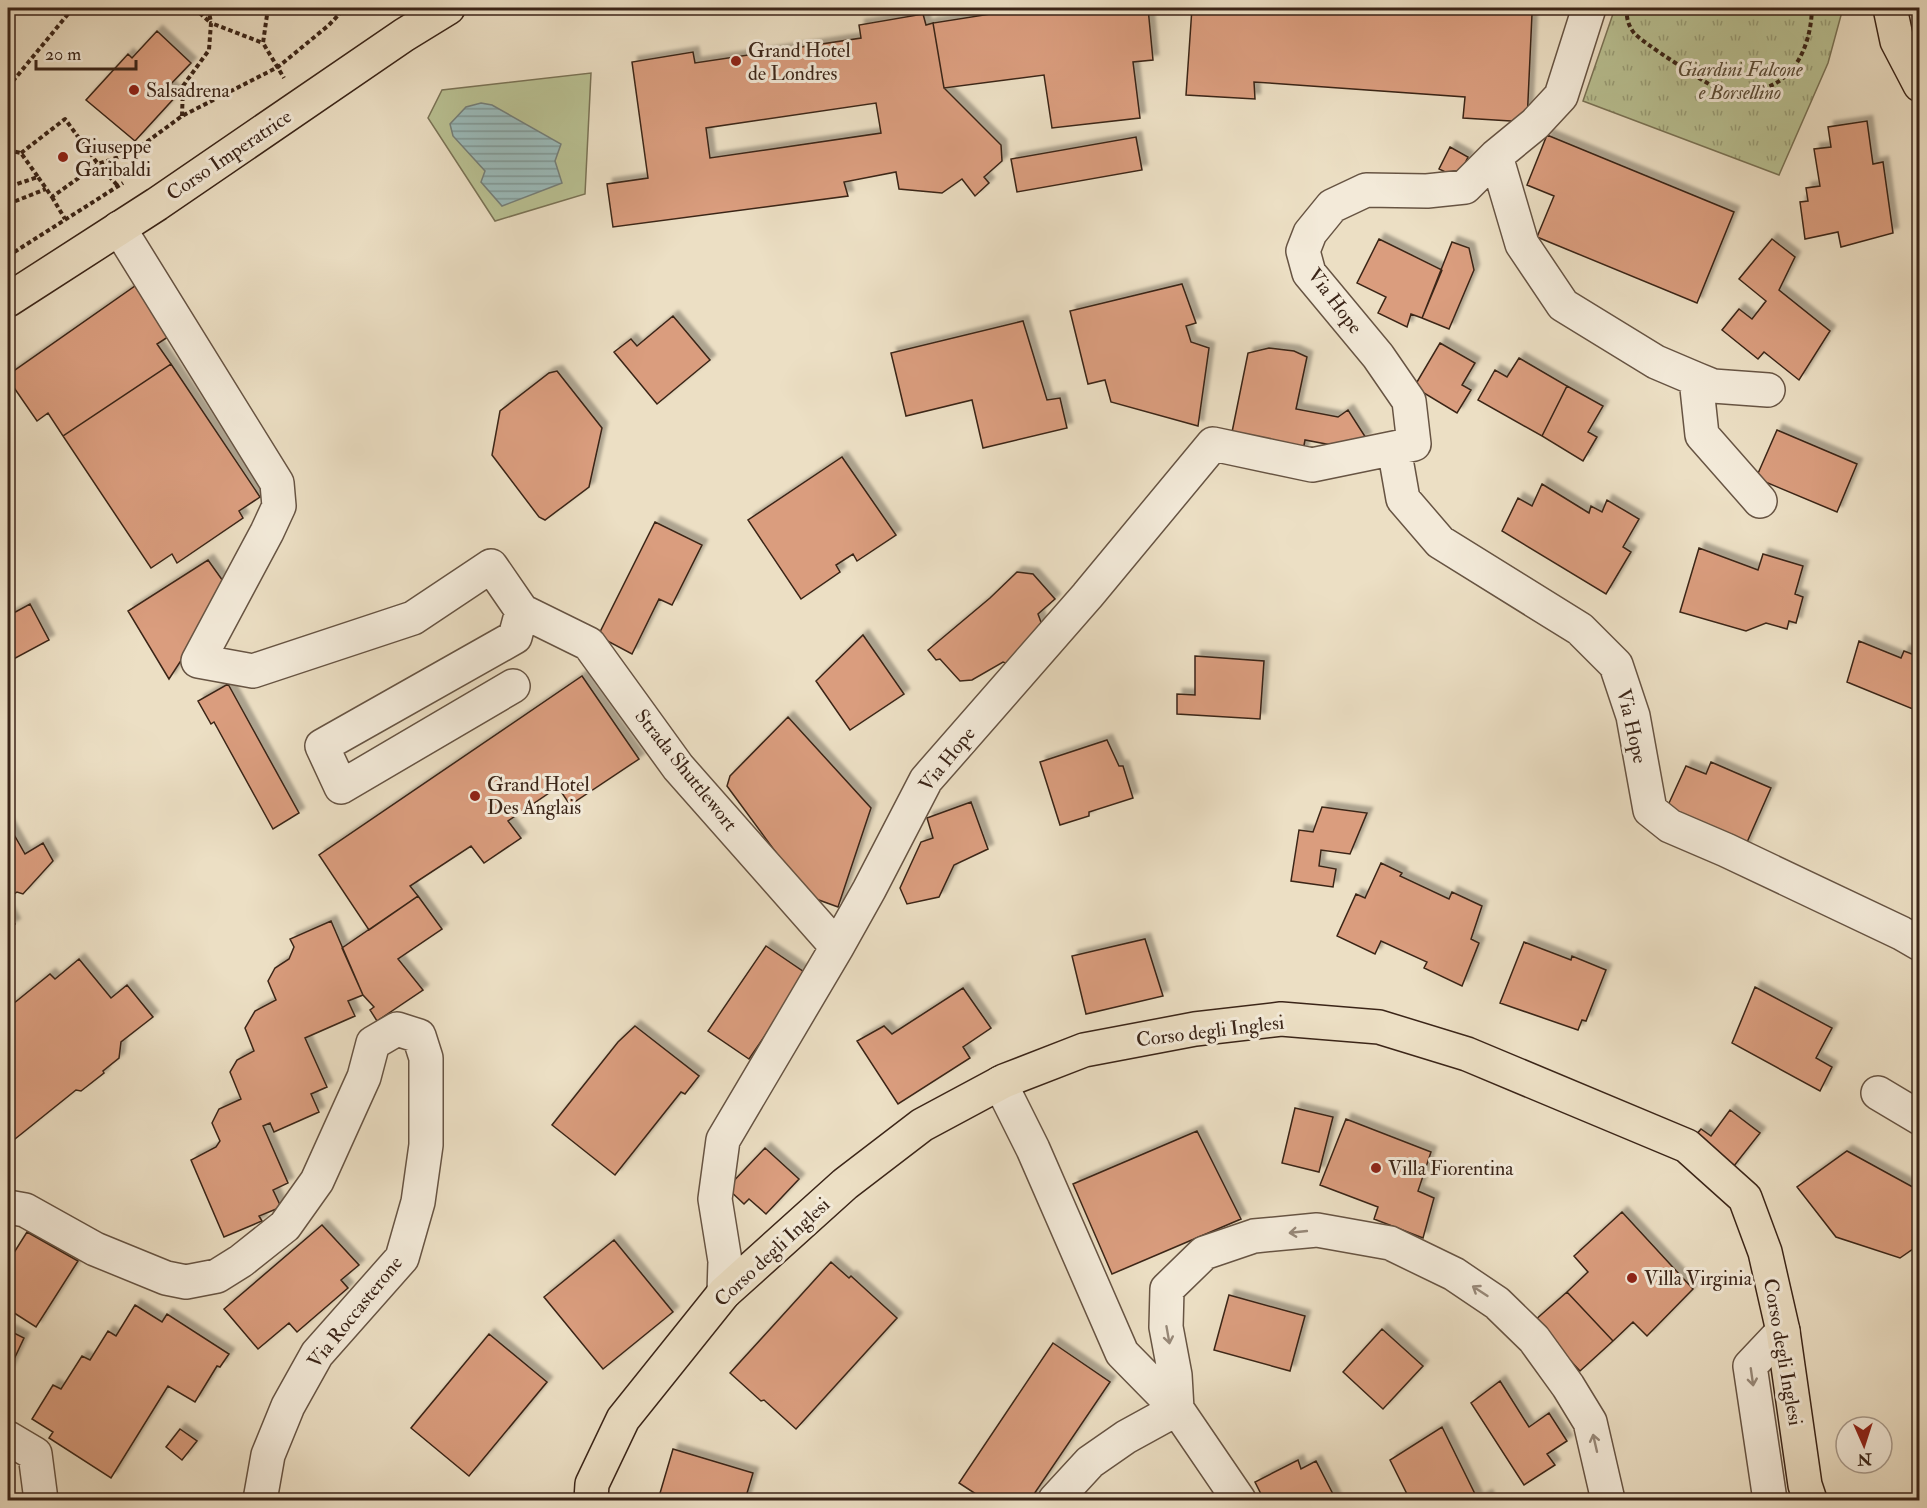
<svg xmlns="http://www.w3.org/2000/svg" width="1927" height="1508" font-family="'IM FELL Double Pica',serif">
  <defs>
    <pattern id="park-tufts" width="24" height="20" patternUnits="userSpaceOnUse" patternTransform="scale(1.5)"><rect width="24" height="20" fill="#b9c193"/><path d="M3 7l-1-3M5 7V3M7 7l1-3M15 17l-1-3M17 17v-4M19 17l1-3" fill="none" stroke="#989d77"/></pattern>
    <pattern id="water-rules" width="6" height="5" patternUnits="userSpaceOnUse" patternTransform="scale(1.5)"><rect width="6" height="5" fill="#9abbbb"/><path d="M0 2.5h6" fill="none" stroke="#7f9897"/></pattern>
    <filter id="shadow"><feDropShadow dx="5.5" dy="-5.5" stdDeviation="1.5" flood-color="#0004"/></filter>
  </defs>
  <rect width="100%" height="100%" fill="#ecdfc4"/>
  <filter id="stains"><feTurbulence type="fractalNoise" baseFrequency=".00333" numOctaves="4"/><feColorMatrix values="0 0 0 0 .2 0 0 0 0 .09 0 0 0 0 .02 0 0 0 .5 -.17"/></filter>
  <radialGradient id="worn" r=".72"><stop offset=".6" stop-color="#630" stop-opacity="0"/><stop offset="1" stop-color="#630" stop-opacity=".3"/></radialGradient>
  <path fill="#b9c193" stroke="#7a7356" stroke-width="1.5" d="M 591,73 L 585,194 L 495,221 L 428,118 L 442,90 Z"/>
  <path fill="url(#park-tufts)" stroke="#7a7356" stroke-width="1.5" d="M 1615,8 L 1843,8 L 1828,63 L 1779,175 L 1583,101 Z"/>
  <path fill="url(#water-rules)" stroke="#747f7a" stroke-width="1.5" d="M 481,103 L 492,105 L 561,144 L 555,161 L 562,183 L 502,206 L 481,182 L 485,171 L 453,136 L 450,124 L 466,107 Z"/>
  <path fill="#da9d7e" stroke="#3b2518" stroke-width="1.5" fill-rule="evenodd" filter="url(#shadow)" d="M 1028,8 L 1148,8 L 1153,60 L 1133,62 L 1140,118 L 1052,128 L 1044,75 L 944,88 L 933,23 Z
    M 1192,8 L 1442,8 L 1532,14 L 1527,122 L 1463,118 L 1465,97 L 1254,82 L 1255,99 L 1186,95 Z
    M 923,14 L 926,25 L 933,23 L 944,88 L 1001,145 L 1002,161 L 984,177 L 989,183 L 975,196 L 962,179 L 942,193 L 899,189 L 896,172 L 844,182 L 848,196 L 613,227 L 607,184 L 648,178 L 632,62 L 693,52 L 695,63 L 861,38 L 859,25 ZM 876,103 L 881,133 L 710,158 L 706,128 Z
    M 157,31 L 191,63 L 169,86 L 178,94 L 135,141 L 86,100 L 128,54 L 132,58 Z
    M 1867,121 L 1873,164 L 1883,162 L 1893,233 L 1841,247 L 1838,232 L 1805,239 L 1800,202 L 1808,201 L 1806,188 L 1820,186 L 1814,149 L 1831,147 L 1828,127 Z
    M 1547,135 L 1734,212 L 1697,303 L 1537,237 L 1554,196 L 1527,185 Z
    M 1136,137 L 1142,170 L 1017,192 L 1011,159 Z
    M 1450,147 L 1468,157 L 1458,178 L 1439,169 Z
    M 1379,239 L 1442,270 L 1422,318 L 1411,314 L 1407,327 L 1378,313 L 1386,297 L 1357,283 Z
    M 1772,239 L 1795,257 L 1779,290 L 1830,331 L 1799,380 L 1764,352 L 1758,359 L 1722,330 L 1739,309 L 1752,319 L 1766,301 L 1739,279 Z
    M 1452,242 L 1469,248 L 1474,270 L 1449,329 L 1422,318 Z
    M 1182,284 L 1196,323 L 1186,326 L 1191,342 L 1209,348 L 1198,426 L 1111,402 L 1105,380 L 1088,384 L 1070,311 Z
    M 135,286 L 171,335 L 157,344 L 171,364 L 63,436 L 48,413 L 37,421 L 8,379 L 8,375 Z
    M 673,316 L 710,360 L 657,404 L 614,352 L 631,339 L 637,346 Z
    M 1023,321 L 1047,400 L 1060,398 L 1067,428 L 983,448 L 972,400 L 906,416 L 891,353 Z
    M 1440,343 L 1475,363 L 1462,385 L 1471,390 L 1457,413 L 1414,387 Z
    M 1269,348 L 1294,351 L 1307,357 L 1296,409 L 1338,417 L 1348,410 L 1366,438 L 1347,448 L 1305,440 L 1302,456 L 1230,442 L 1248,353 Z
    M 1519,358 L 1567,386 L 1542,436 L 1478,400 L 1495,370 L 1507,377 Z
    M 171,364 L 260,497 L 239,511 L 243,518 L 177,563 L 172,554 L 151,568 L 63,436 Z
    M 557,371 L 602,428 L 589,487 L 545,520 L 539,517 L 492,455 L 500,411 L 549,373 Z
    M 1567,386 L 1603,406 L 1588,432 L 1597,437 L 1583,461 L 1542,436 Z
    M 1777,430 L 1857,464 L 1837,512 L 1756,478 Z
    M 842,457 L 896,535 L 857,561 L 853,554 L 836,565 L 840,572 L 801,599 L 748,520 Z
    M 1542,484 L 1589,513 L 1591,506 L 1602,512 L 1607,500 L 1639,519 L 1623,547 L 1631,552 L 1606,594 L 1502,531 L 1518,498 L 1532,506 Z
    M 655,522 L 702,545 L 672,605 L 659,599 L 632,654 L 598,636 Z
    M 1699,548 L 1758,570 L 1763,554 L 1803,566 L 1795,594 L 1803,597 L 1796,623 L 1789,621 L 1787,629 L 1766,623 L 1746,631 L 1680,612 Z
    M 208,560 L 228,588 L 169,679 L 128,611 Z
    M 1017,572 L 1033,574 L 1055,599 L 1038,614 L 1046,636 L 1013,666 L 1003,662 L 972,680 L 960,681 L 940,659 L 936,660 L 928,650 L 990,598 Z
    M 30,604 L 49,640 L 8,662 L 8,616 Z
    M 863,635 L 904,694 L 850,730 L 816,681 Z
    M 1859,641 L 1901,658 L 1904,651 L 1920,657 L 1920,712 L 1847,682 Z
    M 1195,656 L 1264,661 L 1260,719 L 1177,714 L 1177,694 L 1195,695 Z
    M 582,676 L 639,759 L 570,805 L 558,787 L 508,821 L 521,838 L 484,863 L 471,846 L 410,886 L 418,896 L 369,930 L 319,855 Z
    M 228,684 L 299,813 L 273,829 L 214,722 L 211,724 L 198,701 Z
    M 788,717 L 871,808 L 838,907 L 808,896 L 727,786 L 730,776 Z
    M 1107,740 L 1119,766 L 1123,766 L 1133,798 L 1089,812 L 1089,816 L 1060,825 L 1040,762 Z
    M 1711,762 L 1771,788 L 1744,849 L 1664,814 L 1686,766 L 1706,774 Z
    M 971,802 L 988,849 L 954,865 L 939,897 L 907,904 L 900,888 L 921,842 L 933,838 L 927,818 Z
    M 1322,807 L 1367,813 L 1350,854 L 1321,850 L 1319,866 L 1336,869 L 1333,887 L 1291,881 L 1299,830 L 1313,832 Z
    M 8,824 L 25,854 L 43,843 L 53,861 L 23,894 L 17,892 L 8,898 Z
    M 1381,863 L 1402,873 L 1400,876 L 1449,899 L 1452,892 L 1482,906 L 1471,939 L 1479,943 L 1462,986 L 1424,968 L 1427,962 L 1381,941 L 1375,954 L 1337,936 L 1356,894 L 1365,898 Z
    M 418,896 L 442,929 L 398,959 L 423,990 L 377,1021 L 370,1010 L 374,1007 L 363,995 L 342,948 Z
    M 8,911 L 15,924 L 8,928 Z
    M 331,921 L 363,995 L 348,1001 L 355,1016 L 305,1038 L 327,1087 L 311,1094 L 319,1112 L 274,1132 L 270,1123 L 263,1126 L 288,1183 L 273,1190 L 281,1207 L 259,1216 L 262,1221 L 224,1237 L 191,1160 L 216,1147 L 220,1141 L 212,1123 L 219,1109 L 241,1099 L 230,1072 L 237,1060 L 254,1051 L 245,1028 L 255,1011 L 276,1000 L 268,981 L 275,968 L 289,959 L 294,947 L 290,939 Z
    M 1145,939 L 1163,996 L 1086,1014 L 1072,956 Z
    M 1524,942 L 1571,960 L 1572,956 L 1606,970 L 1586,1021 L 1582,1020 L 1578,1030 L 1500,1003 Z
    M 766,946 L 807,974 L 749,1059 L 708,1031 Z
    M 79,959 L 111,998 L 127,985 L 153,1017 L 121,1042 L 119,1058 L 103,1071 L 104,1073 L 81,1091 L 76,1090 L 15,1139 L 8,1130 L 8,1008 L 50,974 L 55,979 Z
    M 1755,987 L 1832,1028 L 1816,1058 L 1832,1067 L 1820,1091 L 1732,1043 Z
    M 963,988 L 991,1028 L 963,1047 L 970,1058 L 898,1104 L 857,1041 L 884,1026 L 892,1034 Z
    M 635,1026 L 699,1076 L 685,1094 L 681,1092 L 615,1175 L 552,1125 L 618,1042 Z
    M 1295,1108 L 1333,1117 L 1319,1172 L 1282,1163 Z
    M 1730,1110 L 1760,1133 L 1730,1171 L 1691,1141 L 1701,1129 L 1711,1136 Z
    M 1346,1119 L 1431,1152 L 1418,1191 L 1434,1198 L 1423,1238 L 1374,1219 L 1378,1207 L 1320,1185 Z
    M 1197,1131 L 1241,1219 L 1112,1274 L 1073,1184 Z
    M 765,1148 L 799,1179 L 766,1214 L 749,1199 L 744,1204 L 727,1188 Z
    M 1847,1151 L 1920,1191 L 1920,1244 L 1900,1258 L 1836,1237 L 1797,1187 Z
    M 1622,1212 L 1693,1289 L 1647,1336 L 1633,1322 L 1613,1341 L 1567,1292 L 1588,1272 L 1574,1256 Z
    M 322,1225 L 359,1265 L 341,1280 L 348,1288 L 297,1332 L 289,1323 L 258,1349 L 224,1309 Z
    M 27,1232 L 78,1261 L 36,1327 L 8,1309 L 8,1258 L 10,1259 Z
    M 614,1240 L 673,1312 L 603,1369 L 544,1297 Z
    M 831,1262 L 849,1278 L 851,1276 L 897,1318 L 796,1429 L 764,1400 L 761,1401 L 730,1373 Z
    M 1567,1292 L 1613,1341 L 1580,1371 L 1534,1321 Z
    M 1229,1295 L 1305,1316 L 1290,1371 L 1214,1350 Z
    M 135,1305 L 162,1322 L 167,1314 L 229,1354 L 220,1367 L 217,1366 L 195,1402 L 168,1386 L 111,1478 L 49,1438 L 53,1432 L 32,1419 L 53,1385 L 61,1389 L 82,1356 L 90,1360 L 108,1331 L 116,1336 Z
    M 1382,1329 L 1423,1366 L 1383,1409 L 1343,1372 Z
    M 8,1330 L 24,1338 L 8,1372 Z
    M 489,1334 L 547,1382 L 469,1476 L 411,1428 Z
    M 1053,1343 L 1110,1382 L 1030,1500 L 985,1500 L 959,1483 Z
    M 1500,1381 L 1529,1427 L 1549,1413 L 1567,1441 L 1547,1454 L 1555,1465 L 1524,1485 L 1471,1403 Z
    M 1442,1427 L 1478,1500 L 1487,1495 L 1489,1500 L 1410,1500 L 1390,1460 Z
    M 180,1429 L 197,1441 L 182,1460 L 166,1447 Z
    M 673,1449 L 753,1473 L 745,1500 L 658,1500 Z
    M 1298,1460 L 1301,1469 L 1316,1461 L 1336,1500 L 1264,1500 L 1255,1482 Z"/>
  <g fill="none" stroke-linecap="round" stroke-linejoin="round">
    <defs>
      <path id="minor" d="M 1496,156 L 1522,244 L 1563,305 L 1656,362 L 1696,379 L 1713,386 L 1768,390
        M 119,228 L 277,483 L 279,506 L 267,532 L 198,661 L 253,671 L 413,618 L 491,566 L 522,611 L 515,637 L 322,746 L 341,787 L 513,686
        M 1696,379 L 1702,435 L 1760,501
        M 1394,448 L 1403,499 L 1440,542 L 1580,629 L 1616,665 L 1633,716 L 1650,810 L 1670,826 L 1726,850 L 1901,933 L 1920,944
        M 522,611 L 589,644 L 678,767 L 837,947
        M 1000,1083 L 1033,1149 L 1122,1353 L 1177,1409 L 1239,1500
        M 1878,1093 L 1920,1118
        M 8,1207 L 25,1210 L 95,1249 L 166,1278 L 186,1282 L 217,1276 L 241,1261 L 285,1226 L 317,1181 L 364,1077 L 373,1043 L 397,1029 L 419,1036 L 426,1058 L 426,1145 L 418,1202 L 402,1258 L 317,1354 L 288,1406 L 268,1455 L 260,1500
        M 724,1293 L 725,1261 L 715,1199 L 723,1140 L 837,947 L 869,890 L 926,780 L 1087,596 L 1213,444 L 1312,465 L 1414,444 L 1409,401 L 1378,356 L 1309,273 L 1303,251 L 1310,233 L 1332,206 L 1366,190 L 1427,191 L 1465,187 L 1496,156 L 1535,124 L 1561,96 L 1589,8
        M 1177,1409 L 1175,1375 L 1166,1327 L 1167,1289 L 1204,1253 L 1254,1236 L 1317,1230 L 1390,1243 L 1454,1274 L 1497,1303 L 1534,1339 L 1568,1386 L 1590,1422 L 1608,1500
        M 8,1438 L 35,1454 L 41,1500
        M 1055,1500 L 1090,1462 L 1126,1437 L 1177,1409
        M 1770,1500 L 1750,1366 L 1783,1331"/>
      <path id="major" d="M 1890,8 L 1897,41 L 1920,85
        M 8,300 L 157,204 L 404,35 L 448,8
        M 591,1500 L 592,1484 L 623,1419 L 724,1293 L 845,1184 L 922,1125 L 1004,1081 L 1084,1050 L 1195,1029 L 1281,1019 L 1379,1027 L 1467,1054 L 1687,1146 L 1745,1198 L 1765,1252 L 1783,1331 L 1805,1485 L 1810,1500"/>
    </defs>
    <use href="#minor" stroke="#675443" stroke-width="36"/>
    <use href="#major" stroke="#3b2518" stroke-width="36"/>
    <path stroke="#3b2518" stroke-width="4" stroke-dasharray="4.5 3" stroke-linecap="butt" d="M 194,8 L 211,23
      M 208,8 L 211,22
      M 268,8 L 263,43 L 284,78
      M 1627,8 C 1626,17 1628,25 1634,33 C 1640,41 1707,84 1718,89 C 1728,93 1740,92 1750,91 C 1794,87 1811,46 1812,8
      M 8,15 L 13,8
      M 8,87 L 73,8
      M 182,116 L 183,86 L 209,50 L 211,23 L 263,43
      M 8,150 L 21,153 L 38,177 L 8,187
      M 21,153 L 65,119 L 98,164 L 52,197 L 38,177
      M 117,185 L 98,164 L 133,152 L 182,116 L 278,67 L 329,25 L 345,8
      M 52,197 L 65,219
      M 8,204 L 46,189
      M 8,256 L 123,183"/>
    <use href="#minor" stroke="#f3ead9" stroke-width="33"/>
    <use href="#major" stroke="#ecdfc4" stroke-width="33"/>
  </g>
  <defs><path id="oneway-shaft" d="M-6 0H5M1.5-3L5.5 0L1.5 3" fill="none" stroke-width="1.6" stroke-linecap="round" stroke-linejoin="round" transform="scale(1.5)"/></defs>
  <g stroke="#978878">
    <use href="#oneway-shaft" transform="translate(1298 1232) rotate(174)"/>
    <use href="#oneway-shaft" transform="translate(1480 1291) rotate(-147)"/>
    <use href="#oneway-shaft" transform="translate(1168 1335) rotate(80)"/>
    <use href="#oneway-shaft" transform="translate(1752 1377) rotate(82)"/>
    <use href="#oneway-shaft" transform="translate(1595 1443) rotate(-103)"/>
  </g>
  <g fill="#8f2418" stroke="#f3ead9" stroke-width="2">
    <circle cx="736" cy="61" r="6"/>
    <circle cx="134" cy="90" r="6"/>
    <circle cx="63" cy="157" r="6"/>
    <circle cx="475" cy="796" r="6"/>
    <circle cx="1376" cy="1168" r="6"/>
    <circle cx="1632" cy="1278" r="6"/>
  </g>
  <g text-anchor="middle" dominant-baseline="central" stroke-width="6" stroke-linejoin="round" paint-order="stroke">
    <g font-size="20" fill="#3b2518" stroke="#f3ead9" text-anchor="start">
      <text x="748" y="50">Grand Hotel<tspan x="748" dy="23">de Londres</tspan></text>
      <text x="146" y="90">Salsadrena</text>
      <text x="75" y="146">Giuseppe<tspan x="75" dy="23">Garibaldi</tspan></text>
      <text x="487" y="784">Grand Hotel<tspan x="487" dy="23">Des Anglais</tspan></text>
      <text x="1388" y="1168">Villa Fiorentina</text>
      <text x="1644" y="1278">Villa Virginia</text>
    </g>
    <g font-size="20" font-style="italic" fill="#5a4c37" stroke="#f3ead9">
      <text x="1740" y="69">Giardini Falcone<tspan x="1740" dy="23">e Borsellino</tspan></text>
    </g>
    <g font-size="20" fill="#3b2518" stroke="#f3ead9">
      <text transform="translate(229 155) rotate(-34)">Corso Imperatrice</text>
      <text transform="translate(1335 301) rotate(53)">Via Hope</text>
      <text transform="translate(1632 726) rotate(77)">Via Hope</text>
      <text transform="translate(947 759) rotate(-51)">Via Hope</text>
      <text transform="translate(686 770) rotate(51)">Strada Shuttlewort</text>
      <text transform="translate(1210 1031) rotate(-7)">Corso degli Inglesi</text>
      <text transform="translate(772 1252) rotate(-43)">Corso degli Inglesi</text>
      <text transform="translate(355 1312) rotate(-51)">Via Roccasterone</text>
      <text transform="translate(1783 1352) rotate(80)">Corso degli Inglesi</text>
    </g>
  </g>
  <rect width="1927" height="1508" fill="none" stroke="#ecdfc4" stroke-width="30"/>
  <rect x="9" y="9" width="1909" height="1490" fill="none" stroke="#3b2518" stroke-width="3"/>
  <rect x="15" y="15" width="1897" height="1478" fill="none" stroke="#3b2518" stroke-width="1.5"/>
  <g transform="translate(1864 1445) rotate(177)"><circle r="28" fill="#f3ead9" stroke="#a99b8c" stroke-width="1.5"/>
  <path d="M0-4.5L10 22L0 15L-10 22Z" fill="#8f2418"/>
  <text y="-9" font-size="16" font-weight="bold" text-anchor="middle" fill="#3b2518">N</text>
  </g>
  <path d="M36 60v9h100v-9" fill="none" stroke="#3b2518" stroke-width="3"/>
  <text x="45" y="60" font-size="18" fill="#3b2518" stroke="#f3ead9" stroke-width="4.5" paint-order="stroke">20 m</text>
  <rect width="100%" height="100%" filter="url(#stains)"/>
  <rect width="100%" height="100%" fill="url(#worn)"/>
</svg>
